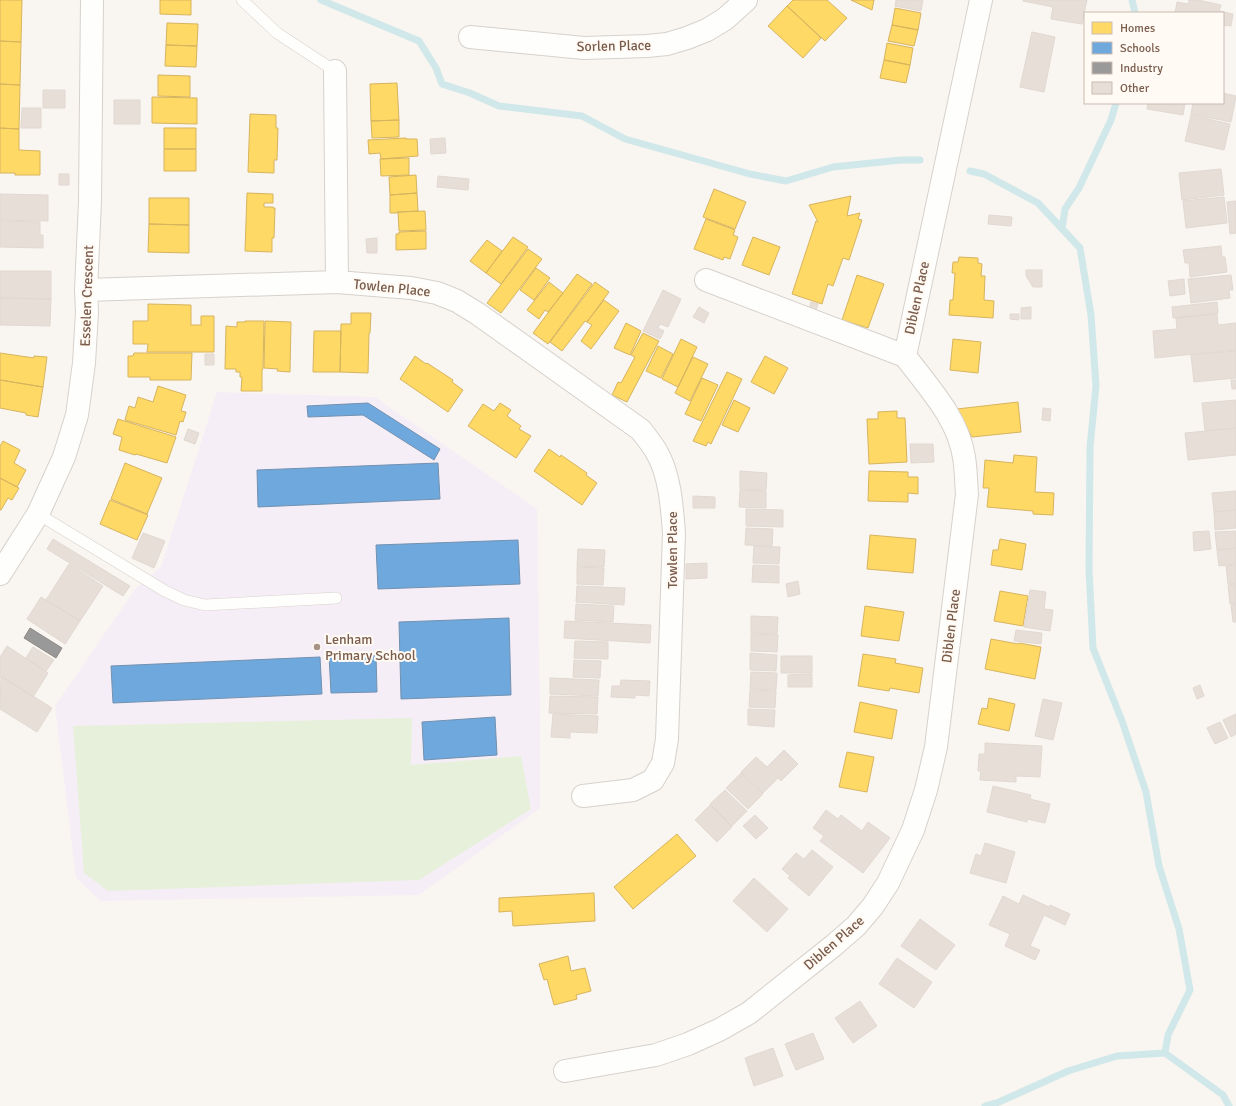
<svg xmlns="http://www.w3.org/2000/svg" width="1236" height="1106" font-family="Signika,sans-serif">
  <rect width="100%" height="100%" fill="#f9f5f0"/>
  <path fill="#f6eef6" d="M 217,392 L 375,397 L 537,509 L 540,715 L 540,808 L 419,895 L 101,901 L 76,878 L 55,706 L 136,588 L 161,567 Z"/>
  <path fill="#e7f0db" d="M 412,718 L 411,765 L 521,756 L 531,809 L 419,880 L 108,891 L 84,873 L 73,726 Z"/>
  <path fill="#ffd966" stroke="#d7b45e" d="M 0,0 L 22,0 L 21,42 L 0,41 Z
    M 160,0 L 191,0 L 191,15 L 160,14 Z
    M 793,0 L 827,0 L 847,18 L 825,41 L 787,6 Z
    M 851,0 L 874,0 L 872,10 Z
    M 787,6 L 821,38 L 803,58 L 768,26 Z
    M 895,8 L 921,13 L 918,30 L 892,25 Z
    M 167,23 L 198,24 L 197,46 L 166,45 Z
    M 892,25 L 918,30 L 914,46 L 888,41 Z
    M 0,41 L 21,42 L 20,85 L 0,84 Z
    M 887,43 L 913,48 L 910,65 L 884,60 Z
    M 166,45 L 197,46 L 196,67 L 165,66 Z
    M 884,60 L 910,65 L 906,83 L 880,78 Z
    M 158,75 L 190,76 L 190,97 L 158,96 Z
    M 397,83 L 399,120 L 371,121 L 370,84 Z
    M 0,84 L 20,85 L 19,129 L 0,128 Z
    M 152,97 L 197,98 L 197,124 L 152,123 Z
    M 250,114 L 276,115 L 276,128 L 278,128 L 277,160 L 274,160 L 274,173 L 248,172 Z
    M 399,120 L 399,137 L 372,138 L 371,121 Z
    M 0,128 L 19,129 L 19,150 L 40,151 L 40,175 L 15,175 L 15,173 L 0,173 Z
    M 164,128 L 196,128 L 196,149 L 164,149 Z
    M 406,138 L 406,139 L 417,139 L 418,156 L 381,159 L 380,153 L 369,154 L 368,140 Z
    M 164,149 L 196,149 L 196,171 L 164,171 Z
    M 409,158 L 409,175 L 381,176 L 380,159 Z
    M 416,175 L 417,193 L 390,195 L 389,177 Z
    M 714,189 L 746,202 L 735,229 L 703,217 Z
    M 247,193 L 273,194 L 273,203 L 264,203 L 264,207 L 273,207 L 273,208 L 275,208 L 274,238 L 272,238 L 272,252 L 245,251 Z
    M 417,193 L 418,211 L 397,212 L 397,213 L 390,213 L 390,195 Z
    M 851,196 L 847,216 L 860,213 L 858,219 L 862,220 L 849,260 L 843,258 L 833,286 L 828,284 L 822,304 L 792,294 L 816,221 L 818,222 L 809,205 Z
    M 149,198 L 189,198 L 189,225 L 149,224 Z
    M 425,211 L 426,230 L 399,231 L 398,212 Z
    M 706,219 L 735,230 L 733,235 L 738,237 L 730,259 L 724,257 L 723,260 L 694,249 Z
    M 149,224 L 189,225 L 189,253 L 148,252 Z
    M 426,231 L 426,249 L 396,250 L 396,234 L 399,234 L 399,232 Z
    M 513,237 L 528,247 L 501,284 L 486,273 Z
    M 753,237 L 780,247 L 769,275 L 742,265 Z
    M 487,240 L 502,251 L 486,273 L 470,261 Z
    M 528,249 L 542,259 L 501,313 L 487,303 Z
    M 959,257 L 978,258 L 978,263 L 982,264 L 981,276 L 985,276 L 984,300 L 994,301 L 993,318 L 949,315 L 950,300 L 953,300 L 955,273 L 952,273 L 953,262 L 958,262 Z
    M 536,268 L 550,278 L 534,300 L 520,290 Z
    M 577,274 L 592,284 L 548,344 L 533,333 Z
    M 857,275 L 884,284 L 868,328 L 842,320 Z
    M 549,282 L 563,293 L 548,312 L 545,310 L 539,319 L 527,310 Z
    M 595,282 L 609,292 L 587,322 L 585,321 L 562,351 L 550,342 Z
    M 604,300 L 619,311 L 591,349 L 581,341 L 592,325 L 587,322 Z
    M 148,304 L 191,305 L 191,325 L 201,325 L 201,316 L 214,316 L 214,352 L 147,352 L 148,344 L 133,344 L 133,321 L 148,321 Z
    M 351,313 L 371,313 L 370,333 L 369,333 L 368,373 L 340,372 L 341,324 L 351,324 Z
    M 245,321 L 264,321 L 263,369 L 262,370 L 262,391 L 241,391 L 242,377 L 240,377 L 240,372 L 236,372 L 236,369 L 225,369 L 226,326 L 237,327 L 237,322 L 245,322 Z
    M 265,321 L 291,322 L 290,372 L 277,371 L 278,369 L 264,368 Z
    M 626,323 L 641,331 L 630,355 L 614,348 Z
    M 314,331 L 341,331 L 340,372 L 313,372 Z
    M 643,333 L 659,341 L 627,402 L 612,395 L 618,382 L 621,383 L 635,357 L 631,355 Z
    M 681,339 L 697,347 L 678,387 L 662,379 Z
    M 953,339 L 981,342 L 978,373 L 950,370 Z
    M 658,346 L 673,354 L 661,378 L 646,371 Z
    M 0,353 L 34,358 L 34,356 L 47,357 L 43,387 L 0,380 Z
    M 134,353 L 192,353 L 191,380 L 150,380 L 150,377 L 128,377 L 128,356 L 133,356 Z
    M 415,356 L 426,364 L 427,363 L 453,380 L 452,382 L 463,390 L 448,412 L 400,379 Z
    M 765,356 L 788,368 L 774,394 L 751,382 Z
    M 693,357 L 708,364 L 690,401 L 675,393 Z
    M 727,372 L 742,379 L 711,444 L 708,442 L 706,446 L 693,441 Z
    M 702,378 L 718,385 L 701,421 L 685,414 Z
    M 0,380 L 43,387 L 38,417 L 26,415 L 26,413 L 0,408 Z
    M 158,386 L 186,395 L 181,411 L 186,412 L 183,422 L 180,421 L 176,435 L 125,420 L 129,406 L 135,408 L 138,397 L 153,402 Z
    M 734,400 L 750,408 L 738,432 L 722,425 Z
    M 1018,402 L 1021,432 L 972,437 L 957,409 Z
    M 500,403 L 511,410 L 507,416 L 521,426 L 519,429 L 531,436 L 516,458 L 468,426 L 483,404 L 494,411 Z
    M 897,411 L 897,418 L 905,418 L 907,462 L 869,464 L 867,419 L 878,419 L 878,412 Z
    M 118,419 L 176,437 L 167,463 L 136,454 L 135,455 L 119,450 L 122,437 L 113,434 Z
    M 3,441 L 20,450 L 14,463 L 26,470 L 17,487 L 0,478 L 0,446 Z
    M 549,449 L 560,457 L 561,455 L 587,473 L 586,475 L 597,483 L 582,505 L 534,471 Z
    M 1014,455 L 1037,457 L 1035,492 L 1054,493 L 1053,515 L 1033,514 L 1033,511 L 987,507 L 989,488 L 983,488 L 985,460 L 1013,463 Z
    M 125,463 L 162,478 L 147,514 L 111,499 Z
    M 869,471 L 908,472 L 908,477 L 918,477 L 918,494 L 908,493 L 908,502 L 868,501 Z
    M 0,478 L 19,488 L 12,500 L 8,498 L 1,510 L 0,510 Z
    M 110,500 L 148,515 L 137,540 L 100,524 Z
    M 870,535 L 916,539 L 913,573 L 867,569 Z
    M 1000,539 L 1026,544 L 1022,570 L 991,565 L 993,550 L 998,550 Z
    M 1000,591 L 1028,596 L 1023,626 L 994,621 Z
    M 865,606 L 904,612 L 899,641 L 861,636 Z
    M 991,639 L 1018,644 L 1019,643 L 1041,647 L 1035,679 L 985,669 Z
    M 863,654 L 896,659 L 895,663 L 923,668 L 919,693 L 890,688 L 889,691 L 858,686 Z
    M 989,698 L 1015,704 L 1009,731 L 978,724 L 982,708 L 987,709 Z
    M 860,702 L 897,710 L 892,739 L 854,732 Z
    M 847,752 L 874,757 L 867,792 L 839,787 Z
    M 677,834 L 696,856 L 633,909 L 614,887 Z
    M 594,893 L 595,921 L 513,926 L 512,911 L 499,912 L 499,898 Z
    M 568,956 L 571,971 L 585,968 L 591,991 L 576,995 L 577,999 L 554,1005 L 547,979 L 544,980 L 539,964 Z"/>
  <path fill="#6fa8dc" stroke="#7291b1" d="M 368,403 L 440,449 L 434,460 L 363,415 L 308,417 L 307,406 Z
    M 438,463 L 440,499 L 258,507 L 257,470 Z
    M 518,540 L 520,584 L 378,589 L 376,545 Z
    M 509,618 L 511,695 L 401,699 L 399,622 Z
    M 376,655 L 377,692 L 331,693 L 329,656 Z
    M 320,657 L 322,694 L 113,703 L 111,666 Z
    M 495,717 L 497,755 L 424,760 L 422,722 Z"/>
  <path fill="#999" stroke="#908782" d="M 30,628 L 62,648 L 56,658 L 24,638 Z"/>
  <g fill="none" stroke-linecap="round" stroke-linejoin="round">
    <path stroke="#d0e8ea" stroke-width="7" d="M 321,0 L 419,41 L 436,68 L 442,84 L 470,93 L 499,106 L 582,116 L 625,139 L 750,174 L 786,181 L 833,167 L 901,160 L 920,160
      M 1132,0 L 1135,13
      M 970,171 L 984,174 L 1038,203 L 1080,248 L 1091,315 L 1096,386 L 1090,447 L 1089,570 L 1093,648 L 1122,721 L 1146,792 L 1159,866 L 1179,929 L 1190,990 L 1168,1035 L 1165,1053
      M 1062,229 L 1065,209 L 1079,188 L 1111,120 L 1116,103
      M 985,1106 L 999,1102 L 1068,1071 L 1117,1056 L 1165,1053 L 1223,1095 L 1229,1106"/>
  </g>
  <path fill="#e6ded7" stroke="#e2d8d2" d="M 896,0 L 923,0 L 921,11 L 895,6 Z
    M 1023,0 L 1087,0 L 1082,24 L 1051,19 L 1053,7 L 1023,1 Z
    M 1189,0 L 1198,0 L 1221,5 L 1219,11 L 1233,14 L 1231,26 L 1223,25 L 1223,13 L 1175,13 L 1177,2 L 1188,4 Z
    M 1032,32 L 1055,37 L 1044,92 L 1020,87 Z
    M 43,90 L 65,90 L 65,108 L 43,108 Z
    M 1223,93 L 1236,96 L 1231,122 L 1191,114 L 1193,103 L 1223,103 Z
    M 114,100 L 140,100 L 140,124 L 114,124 Z
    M 1148,103 L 1185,103 L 1183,115 L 1147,109 Z
    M 22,108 L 41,108 L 41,128 L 21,128 Z
    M 1191,115 L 1230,124 L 1224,150 L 1185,141 Z
    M 445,138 L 446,153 L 431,154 L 430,139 Z
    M 1221,169 L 1224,195 L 1182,200 L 1179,173 Z
    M 59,174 L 69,174 L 69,185 L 59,185 Z
    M 438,176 L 469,179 L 468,190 L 437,187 Z
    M 0,194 L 48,195 L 48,221 L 0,220 Z
    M 1224,197 L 1227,223 L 1186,228 L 1183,201 Z
    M 1236,201 L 1236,233 L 1230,234 L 1227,202 Z
    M 989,215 L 1012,217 L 1011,226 L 988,224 Z
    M 0,221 L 40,222 L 40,235 L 43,235 L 43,248 L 0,247 Z
    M 377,238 L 377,253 L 367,253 L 366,239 Z
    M 1221,246 L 1222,257 L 1225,257 L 1227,272 L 1190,277 L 1189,263 L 1185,263 L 1183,250 Z
    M 1026,270 L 1042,270 L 1042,287 L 1033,287 L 1026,276 Z
    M 0,271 L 51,271 L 51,299 L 0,298 Z
    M 1231,275 L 1233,290 L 1229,290 L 1230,298 L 1191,303 L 1188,279 Z
    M 1184,279 L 1185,294 L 1170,296 L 1168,281 Z
    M 663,290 L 681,299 L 668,327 L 660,324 L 658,328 L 664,331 L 660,339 L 643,331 Z
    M 0,298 L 51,299 L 50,326 L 0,325 Z
    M 811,302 L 818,304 L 816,311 L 809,309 Z
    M 1217,302 L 1218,313 L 1173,318 L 1172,307 Z
    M 699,307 L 709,313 L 704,323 L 693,317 Z
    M 1031,307 L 1031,319 L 1021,319 L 1021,308 Z
    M 1010,314 L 1019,314 L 1019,320 L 1010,319 Z
    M 1217,314 L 1218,325 L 1236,323 L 1236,350 L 1155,358 L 1153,331 L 1177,329 L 1176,318 Z
    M 1236,351 L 1236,378 L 1194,382 L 1191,355 Z
    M 205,354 L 214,354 L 214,365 L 205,365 Z
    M 1231,380 L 1236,380 L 1236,389 L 1232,389 Z
    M 1236,400 L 1236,428 L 1205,431 L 1202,403 Z
    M 1043,408 L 1051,409 L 1050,421 L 1042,420 Z
    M 1236,428 L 1236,455 L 1188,460 L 1185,433 Z
    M 188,429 L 199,433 L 195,444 L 184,440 Z
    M 910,444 L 933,444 L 934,462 L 911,463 Z
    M 740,471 L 767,473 L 766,490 L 740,489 Z
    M 740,490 L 766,491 L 766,508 L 739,507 Z
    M 1236,491 L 1236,510 L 1214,512 L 1212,493 Z
    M 693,496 L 715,497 L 715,508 L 693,508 Z
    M 746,509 L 783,510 L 783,527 L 746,526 Z
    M 1236,510 L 1236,528 L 1215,530 L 1214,512 Z
    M 746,528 L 773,529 L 772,546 L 745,545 Z
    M 1209,531 L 1211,549 L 1194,551 L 1193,532 Z
    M 1236,531 L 1236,548 L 1217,550 L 1215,532 Z
    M 143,533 L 165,541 L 154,568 L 132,558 Z
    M 53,539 L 130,586 L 123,596 L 47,549 Z
    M 754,546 L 780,547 L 779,564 L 753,563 Z
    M 1236,548 L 1236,564 L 1219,566 L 1217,550 Z
    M 578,549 L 605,550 L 604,567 L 577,566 Z
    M 707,563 L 707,578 L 686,579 L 686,564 Z
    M 69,564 L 103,586 L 80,621 L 46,600 Z
    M 753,565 L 779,566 L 779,583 L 752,582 Z
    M 1236,565 L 1236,583 L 1228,584 L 1226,566 Z
    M 577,567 L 604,568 L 603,585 L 577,584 Z
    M 798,581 L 800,594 L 788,597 L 786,584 Z
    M 1236,584 L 1236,603 L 1230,604 L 1228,585 Z
    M 577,586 L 625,588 L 624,605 L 576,602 Z
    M 1030,590 L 1046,592 L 1044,609 L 1053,610 L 1050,631 L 1024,627 Z
    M 41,597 L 80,621 L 65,644 L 27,619 Z
    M 576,604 L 614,606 L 613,622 L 575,620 Z
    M 1236,604 L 1236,622 L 1233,622 L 1231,605 Z
    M 751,616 L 778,617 L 777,634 L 751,633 Z
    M 565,621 L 651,625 L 650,643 L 564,638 Z
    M 1016,630 L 1042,633 L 1041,644 L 1014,641 Z
    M 751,634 L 778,635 L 777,652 L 751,651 Z
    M 575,641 L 608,642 L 608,659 L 574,658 Z
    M 7,646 L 48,673 L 33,697 L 0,676 L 0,657 Z
    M 33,647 L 54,660 L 46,671 L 26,658 Z
    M 750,653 L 777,655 L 776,671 L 750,670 Z
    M 781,656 L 812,656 L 812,673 L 781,673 Z
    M 574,660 L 601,661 L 600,678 L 573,677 Z
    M 751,672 L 777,673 L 776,690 L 750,689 Z
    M 812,674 L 812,687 L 788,687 L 788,675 Z
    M 1,676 L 52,708 L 37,732 L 0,709 Z
    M 550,678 L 599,680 L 598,696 L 550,694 Z
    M 621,680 L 650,681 L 649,696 L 635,695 L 635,698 L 611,697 L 612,686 L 620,686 Z
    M 1200,685 L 1204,696 L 1197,699 L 1193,688 Z
    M 750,690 L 776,691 L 775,708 L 749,707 Z
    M 550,696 L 598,697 L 597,714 L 549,713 Z
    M 1043,699 L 1062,703 L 1053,740 L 1035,736 Z
    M 748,709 L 775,710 L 774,727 L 748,725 Z
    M 553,714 L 598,716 L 597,733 L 570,732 L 570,738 L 551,737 Z
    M 1236,714 L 1236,734 L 1231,737 L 1223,720 Z
    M 1220,722 L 1228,738 L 1215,744 L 1207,728 Z
    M 985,743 L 1042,746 L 1040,777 L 1016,776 L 1016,782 L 980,780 L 981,771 L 978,771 L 979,754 L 985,754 Z
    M 784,750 L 798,764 L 781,781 L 778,778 L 763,793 L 741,772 L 756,757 L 767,767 Z
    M 741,773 L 763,794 L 748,809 L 726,788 Z
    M 993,786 L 1031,795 L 1030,799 L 1050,804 L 1045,823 L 1027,819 L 1027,822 L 987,812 Z
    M 725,790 L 747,811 L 732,826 L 710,804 Z
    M 710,805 L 732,827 L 717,842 L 695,820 Z
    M 826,810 L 838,819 L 841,815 L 862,831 L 868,822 L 890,838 L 863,873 L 820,841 L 824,836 L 813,828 Z
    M 755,815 L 768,828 L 756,839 L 743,826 Z
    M 985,843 L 1015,852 L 1006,883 L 970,873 L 976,854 L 981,856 Z
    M 812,850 L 833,867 L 809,896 L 788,878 L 790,876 L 782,869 L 796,853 L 804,859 Z
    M 754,878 L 788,909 L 767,932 L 733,901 Z
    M 1023,895 L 1049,907 L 1050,905 L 1070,914 L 1065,925 L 1044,915 L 1030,946 L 1040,950 L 1035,960 L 1005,946 L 1010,934 L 989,925 L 1003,896 L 1019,904 Z
    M 920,919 L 955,945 L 936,970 L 901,946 Z
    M 897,958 L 932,982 L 914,1008 L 879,984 Z
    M 860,1001 L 877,1026 L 853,1043 L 835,1018 Z
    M 813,1033 L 824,1059 L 796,1070 L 785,1044 Z
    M 773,1048 L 783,1076 L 754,1086 L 745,1058 Z"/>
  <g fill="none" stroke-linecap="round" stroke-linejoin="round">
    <defs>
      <path id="service" d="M 242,0 L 277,33 L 335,71
        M 38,514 L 165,591 L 184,600 L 205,605 L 336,598"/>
      <path id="minor" d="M 470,37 L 584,48 L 647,46 L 667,44 L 687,38 L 707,30 L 725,19 L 746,0
        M 335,71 L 337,282
        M 706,280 L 905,356
        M 86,290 L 337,282 L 411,288 L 437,293 L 457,301 L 478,314 L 641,430 C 646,437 652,444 656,451 C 670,474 672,507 674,533 L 667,739 L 663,763 L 653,780 L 633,790 L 583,796
        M 0,574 L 38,514 L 64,457 L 77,415 L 84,363 L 87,312 L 86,290 L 90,201 L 92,0
        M 565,1071 L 656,1055 L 688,1044 L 719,1030 L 749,1013 L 833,946 L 856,926 L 873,906 L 888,883 L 913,830 L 926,790 L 936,747 L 967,494 C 966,482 966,469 964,457 C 958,418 928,387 905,356 L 981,0"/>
    </defs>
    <use href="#service" stroke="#d7d1cb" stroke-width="12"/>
    <use href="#minor" stroke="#d7d1cb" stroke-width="24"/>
    <use href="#service" stroke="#fefefd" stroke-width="11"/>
    <use href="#minor" stroke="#fefefd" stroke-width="22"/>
  </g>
  <circle fill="#a69286" stroke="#fffaf3" stroke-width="1.5" cx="317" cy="647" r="4"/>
  <g text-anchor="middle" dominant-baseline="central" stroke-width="4" stroke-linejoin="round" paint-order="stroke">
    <g font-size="14" fill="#7a5c4d" stroke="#fffaf3">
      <text transform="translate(614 46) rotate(-1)">Sorlen Place</text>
      <text transform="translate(392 288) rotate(6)">Towlen Place</text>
      <text transform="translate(87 296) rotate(-88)">Esselen Crescent</text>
      <text transform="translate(917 298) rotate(-78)">Diblen Place</text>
      <text transform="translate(672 550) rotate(-90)">Towlen Place</text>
      <text transform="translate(951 626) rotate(-83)">Diblen Place</text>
      <text transform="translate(834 943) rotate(-41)">Diblen Place</text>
    </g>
    <g font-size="14" fill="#7a5c4d" stroke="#fffaf3" text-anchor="start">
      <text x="325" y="639">Lenham<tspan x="325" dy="16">Primary School</tspan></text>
    </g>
  </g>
  <rect x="1084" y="12" width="140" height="92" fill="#fffaf3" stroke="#cabbb1"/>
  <rect x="1092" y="22" width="20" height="12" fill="#ffd966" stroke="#cabbb1"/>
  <text x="1120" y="32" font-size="12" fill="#7a5c4d">Homes</text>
  <rect x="1092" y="42" width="20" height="12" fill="#6fa8dc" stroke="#cabbb1"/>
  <text x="1120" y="52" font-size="12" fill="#7a5c4d">Schools</text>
  <rect x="1092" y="62" width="20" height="12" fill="#999999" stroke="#cabbb1"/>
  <text x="1120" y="72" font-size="12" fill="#7a5c4d">Industry</text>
  <rect x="1092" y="82" width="20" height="12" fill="#e6ded7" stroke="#cabbb1"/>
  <text x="1120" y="92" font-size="12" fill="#7a5c4d">Other</text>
</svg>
